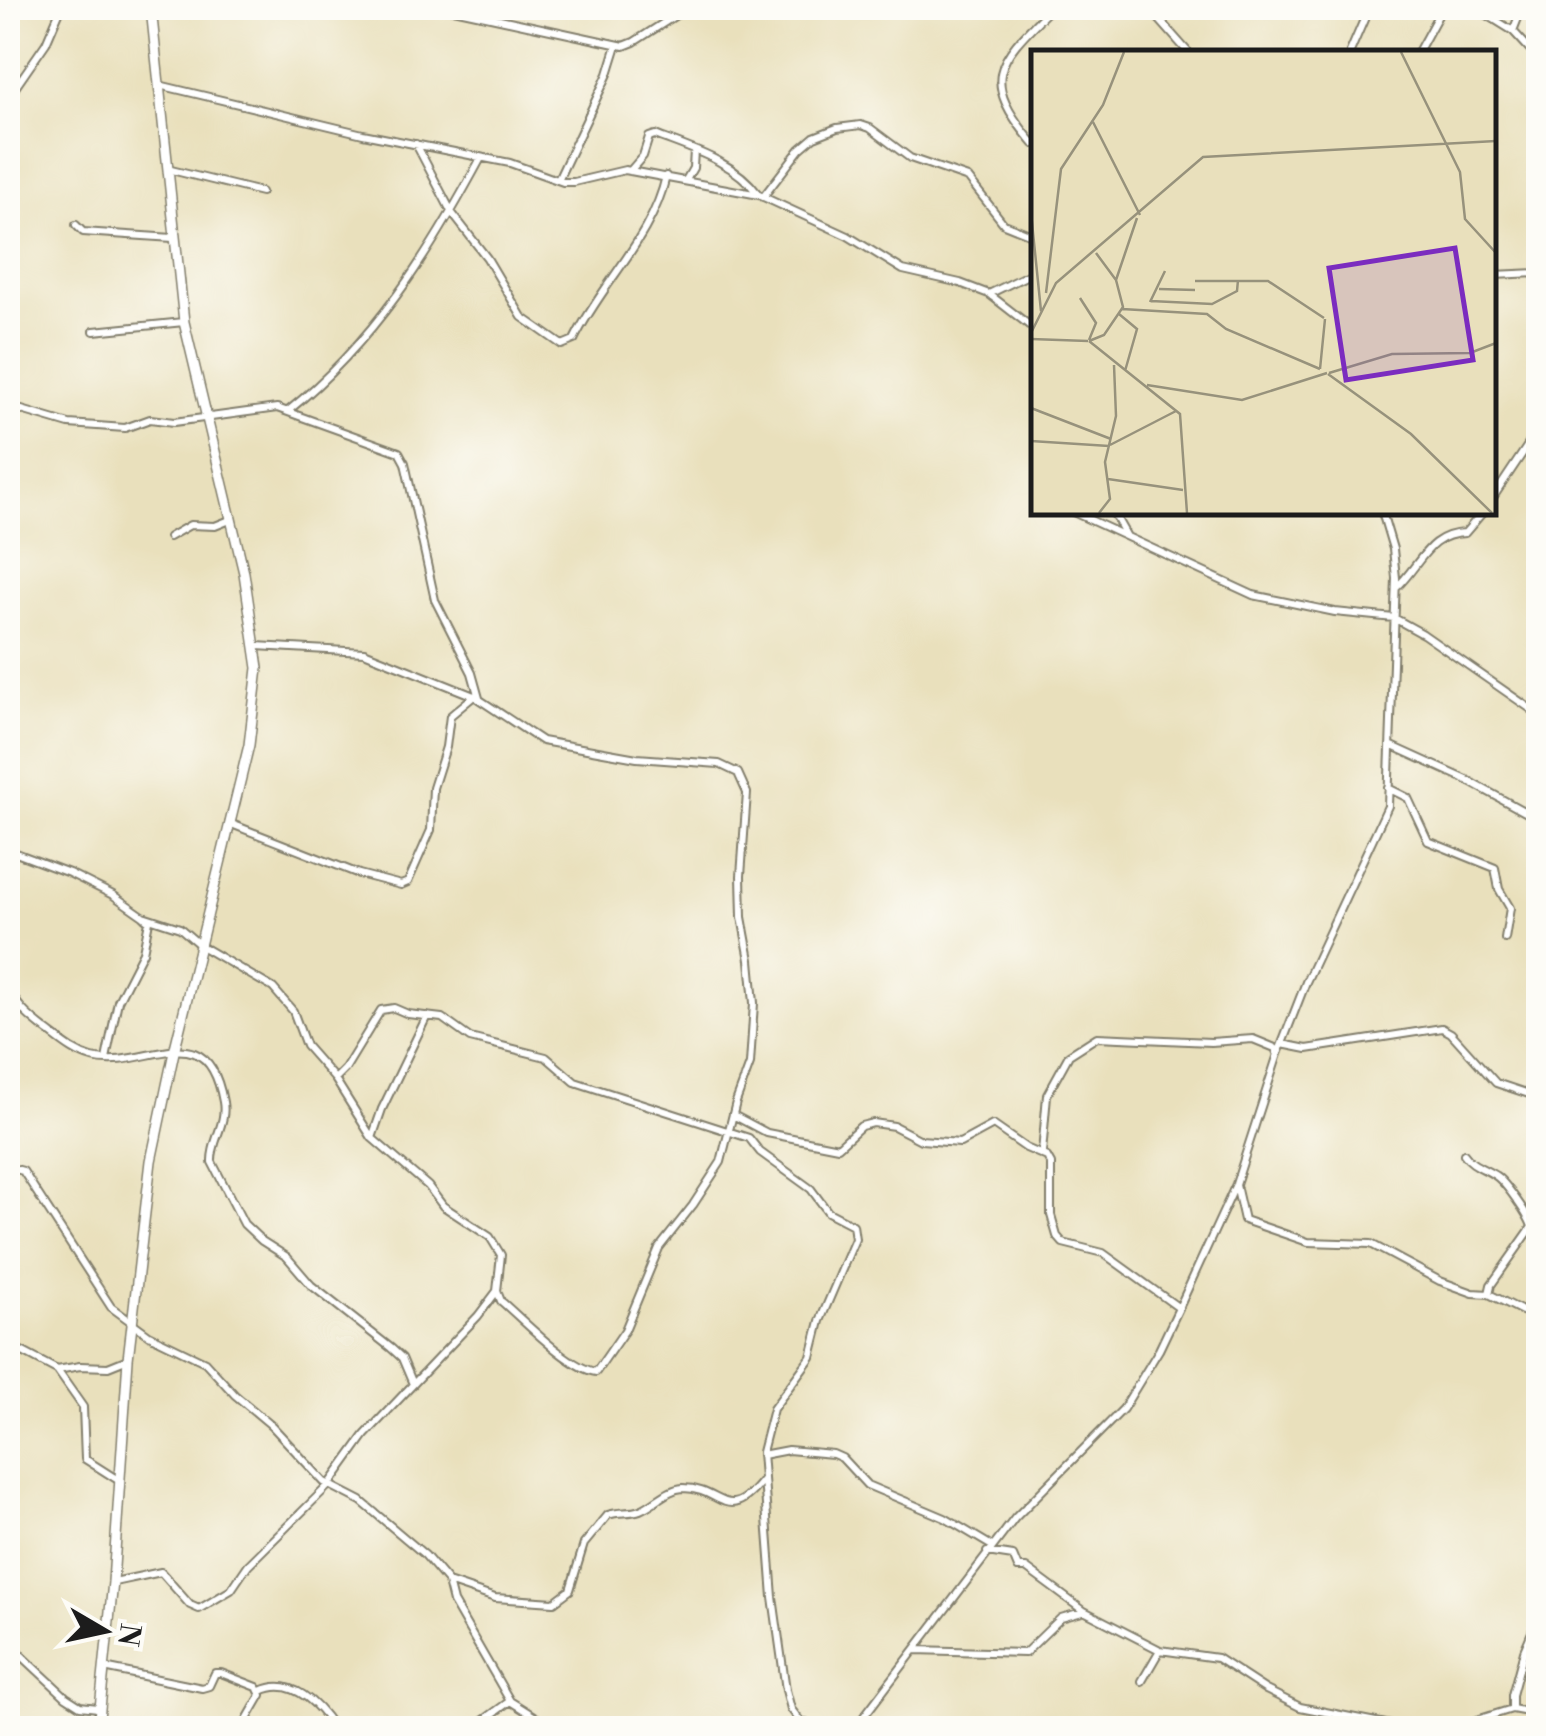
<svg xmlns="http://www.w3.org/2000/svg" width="1546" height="1736" font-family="'Libre Bodoni',serif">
  <rect width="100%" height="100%" fill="#fdfcf7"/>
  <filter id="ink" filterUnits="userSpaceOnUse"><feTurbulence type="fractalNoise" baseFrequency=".01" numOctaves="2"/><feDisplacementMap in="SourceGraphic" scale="20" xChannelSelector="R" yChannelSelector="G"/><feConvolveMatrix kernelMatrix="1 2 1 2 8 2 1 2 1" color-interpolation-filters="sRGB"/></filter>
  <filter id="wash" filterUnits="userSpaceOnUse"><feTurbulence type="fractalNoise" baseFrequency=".0048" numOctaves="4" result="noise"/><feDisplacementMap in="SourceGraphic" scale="40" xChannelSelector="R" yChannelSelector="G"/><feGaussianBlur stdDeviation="2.25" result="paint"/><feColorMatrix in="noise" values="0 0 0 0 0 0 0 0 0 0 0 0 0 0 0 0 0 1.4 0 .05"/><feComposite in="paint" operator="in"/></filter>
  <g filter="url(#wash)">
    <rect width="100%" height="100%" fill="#e9e0bc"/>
  </g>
  <g filter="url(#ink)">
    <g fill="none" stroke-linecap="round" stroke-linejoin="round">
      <defs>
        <path id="street" d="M 449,8 L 624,46 L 634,42 L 687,8
          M 1149,8 L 1188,52
          M 1476,8 L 1513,31 L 1538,58
          M 1513,31 L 1522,8
          M 1350,52 L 1369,8
          M 1418,52 L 1442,8
          M 159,85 L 363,134 L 510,163 L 563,182 L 574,182 L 625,170 L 759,195 L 848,236 L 903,270 L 960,283 L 989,294 L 1034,272
          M 8,98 L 46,43 L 61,8
          M 416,144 L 452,213 L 487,258 L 522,317 L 562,345 L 574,340 C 601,284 653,237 666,176
          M 1034,144 C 977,78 999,60 1051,8
          M 167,169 L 261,192
          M 630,171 L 643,156 L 649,137 L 655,135 C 691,149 734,161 758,194
          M 558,180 L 608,74 L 617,45
          M 686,180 L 693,168 L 694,150
          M 763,197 L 800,149 L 814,137 L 837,128 L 861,125 L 870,128 L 910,158 L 968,178 L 1004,224 L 1034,236
          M 76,225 L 83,232 L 173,238
          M 1494,275 L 1538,273
          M 989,294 L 1034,329
          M 94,331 L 184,322
          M 8,406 L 69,424 L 125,428 L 150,419 L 174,422 L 277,408 L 399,452 L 405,463 L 435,600 L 472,673 L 479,698
          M 288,411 C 374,342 430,253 481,158
          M 1494,496 L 1538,430
          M 1073,512 L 1253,595 L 1335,612 L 1394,618 L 1423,634 L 1538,714
          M 1113,512 L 1126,535
          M 169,537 L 190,525 L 215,526 L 230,520
          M 1396,588 C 1421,565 1427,534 1465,533 L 1483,512
          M 256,646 L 364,652 L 474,696 L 542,741 L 637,758 L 719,764 L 738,773 L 747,793 L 741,876 L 742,917 L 750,960 L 754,1003 L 750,1064 L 736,1102 L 721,1162 L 693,1205 L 659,1248 L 625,1330 L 596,1372 C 570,1369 522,1319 501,1301 L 497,1291
          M 1390,745 L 1467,780 L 1538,819
          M 1388,788 L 1408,798 L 1428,841 L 1495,868 L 1499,889 L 1510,908 L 1505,939
          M 229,823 L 359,874 L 401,885 L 408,882 L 431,830 L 433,788 L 446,747 L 450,716 L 474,696
          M 8,850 L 69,873 L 113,895 L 143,916 L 180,928 L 201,946 L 273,988 L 293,1011 L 306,1046 L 335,1079 L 372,1138 L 428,1186 L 443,1206 L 490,1237 L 501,1255 L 497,1291 L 478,1316 L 365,1435 L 329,1485 L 248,1565 L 231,1590 L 199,1609 L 190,1605 L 161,1572 L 114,1582
          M 8,983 C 14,1005 28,1016 46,1030 C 61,1041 74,1053 92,1058 C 146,1072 207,1010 223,1102 C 227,1124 211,1141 212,1162 L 244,1224 L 262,1241 L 287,1257 L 311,1285 L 391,1348 L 402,1358 L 413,1384
          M 1282,1044 L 1307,1049 L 1442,1028 L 1451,1033 L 1496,1083 L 1538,1097
          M 106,1059 L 118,1001 L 143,952 L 149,921 L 144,917
          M 335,1079 L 345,1069 L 381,1010 L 394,1008 L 408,1014 L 442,1018 L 470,1038 L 546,1057 L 575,1082 L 749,1138 L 760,1152 L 811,1189 L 828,1212 L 853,1225 L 855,1239 L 820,1321 L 811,1357 L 773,1409 L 762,1452 L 773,1597 L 786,1690 L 791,1709 L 801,1722 L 826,1728
          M 733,1115 L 767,1133 L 838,1147 L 861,1126 L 873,1123 L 894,1126 L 921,1140 L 960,1143 L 993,1125 L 1026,1148 L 1047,1157 L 1051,1164 L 1051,1215 L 1057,1236 L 1063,1243 L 1103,1253 L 1179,1308
          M 372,1138 L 382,1109 L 427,1016
          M 1042,1153 L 1047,1095 L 1069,1055 L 1097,1037 L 1211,1042 L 1253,1039 L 1275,1048 L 1277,1053
          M 8,1167 L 23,1171 L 111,1307 L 149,1335 L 205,1362 L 235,1395 L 272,1426 L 324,1482 L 361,1501 L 425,1555 L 448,1582 L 453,1602 L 510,1701 L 548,1725 L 606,1728
          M 1236,1185 L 1244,1220 L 1308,1242 L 1371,1244 L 1440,1281 L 1473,1293 L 1489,1294 L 1491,1285 L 1532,1227 C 1530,1217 1505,1182 1496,1176 C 1484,1168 1472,1166 1464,1154
          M 1489,1294 L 1538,1319
          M 8,1344 L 57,1370 L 80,1366 L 108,1367 L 128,1359
          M 57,1370 L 83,1407 L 85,1459 L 118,1480
          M 762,1455 L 788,1450 L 833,1454 L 842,1458 L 867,1485 L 945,1518 L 992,1546
          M 987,1552 L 1013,1556 L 1018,1568 L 1026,1568 L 1084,1611 L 1160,1650 L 1217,1658 L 1266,1690 L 1300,1707 L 1406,1728
          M 448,1582 L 495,1598 L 554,1602 L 570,1590 L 584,1544 L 608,1515 C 619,1511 630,1514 640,1510 C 655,1504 667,1489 683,1488 C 722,1488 726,1526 762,1481
          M 8,1632 L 20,1654 L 66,1697 L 80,1706 L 98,1708
          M 915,1650 L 1025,1653 L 1061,1618 L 1082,1612
          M 104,1668 L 202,1688 L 209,1686 L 215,1673 L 221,1673 L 257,1687 L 261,1695 L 242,1728
          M 1142,1681 L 1160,1650
          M 261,1691 C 292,1676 318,1704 334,1728
          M 1512,1709 L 1512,1695 L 1524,1651 L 1538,1618
          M 473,1728 L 510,1701
          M 855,1728 L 1015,1518 L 1123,1409 L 1159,1350 L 1179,1308 L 1236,1184 L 1278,1054 L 1306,982 L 1388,806 L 1396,578 L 1393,549 L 1382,512
          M 1451,1728 L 1512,1709 L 1538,1714"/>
        <path id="secondary" d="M 98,1728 L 113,1582 L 128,1359 L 151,1161 L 174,1052 L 249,745 L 258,668 L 244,573 L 184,322 L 151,8"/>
      </defs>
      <use href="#street" stroke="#827e6c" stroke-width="10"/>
      <use href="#secondary" stroke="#827e6c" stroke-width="12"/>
      <use href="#street" stroke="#fff" stroke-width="6"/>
      <use href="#secondary" stroke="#fff" stroke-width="9"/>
    </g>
  </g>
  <g transform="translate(1031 50)">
    <rect width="465" height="465" fill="#e9e0bc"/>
    <path fill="none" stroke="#97927c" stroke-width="2.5" d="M 370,2 L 429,122 L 434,169 L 465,203M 62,72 L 109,165M 0,163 L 10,261M 85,230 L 106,168M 164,231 L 237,231 L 293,268M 128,239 L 164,240M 15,243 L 30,119 L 72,55 L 93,2M 49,248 L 65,273 L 58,290M 120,251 L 181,254 L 206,241 L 207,230M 119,252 L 134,221M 91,259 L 176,264 L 195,279 L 289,319M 88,264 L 106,279 L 94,321M 0,283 L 25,233 L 172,107 L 465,91M 0,289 L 57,291M 58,291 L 149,364 L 156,463M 58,291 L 73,285 L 92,257 L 85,230 L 65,203M 289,319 L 294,269M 298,323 L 361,304 L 439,303 L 465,293M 297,324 L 380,384 L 461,463M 116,335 L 211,350 L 296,323M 0,358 L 80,389M 0,391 L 78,396M 79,395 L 145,361M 77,429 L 152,440M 68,463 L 79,449 L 74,412 L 85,366 L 83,315"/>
    <path fill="#7b2cbf" fill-opacity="0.15" stroke="#7b2cbf" stroke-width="5" d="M 424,198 L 442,310 L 315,330 L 298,218 Z"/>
    <rect width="465" height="465" fill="none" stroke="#1c1c1c" stroke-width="5"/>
  </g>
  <rect width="1546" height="1736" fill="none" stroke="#fdfcf7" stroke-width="40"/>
  <g transform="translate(105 1631) rotate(99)" stroke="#fdfcf7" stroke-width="8" paint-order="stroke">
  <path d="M0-8L18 38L0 25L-18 38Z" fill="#1c1c1c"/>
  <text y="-15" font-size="28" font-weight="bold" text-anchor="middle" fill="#1c1c1c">N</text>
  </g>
</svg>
